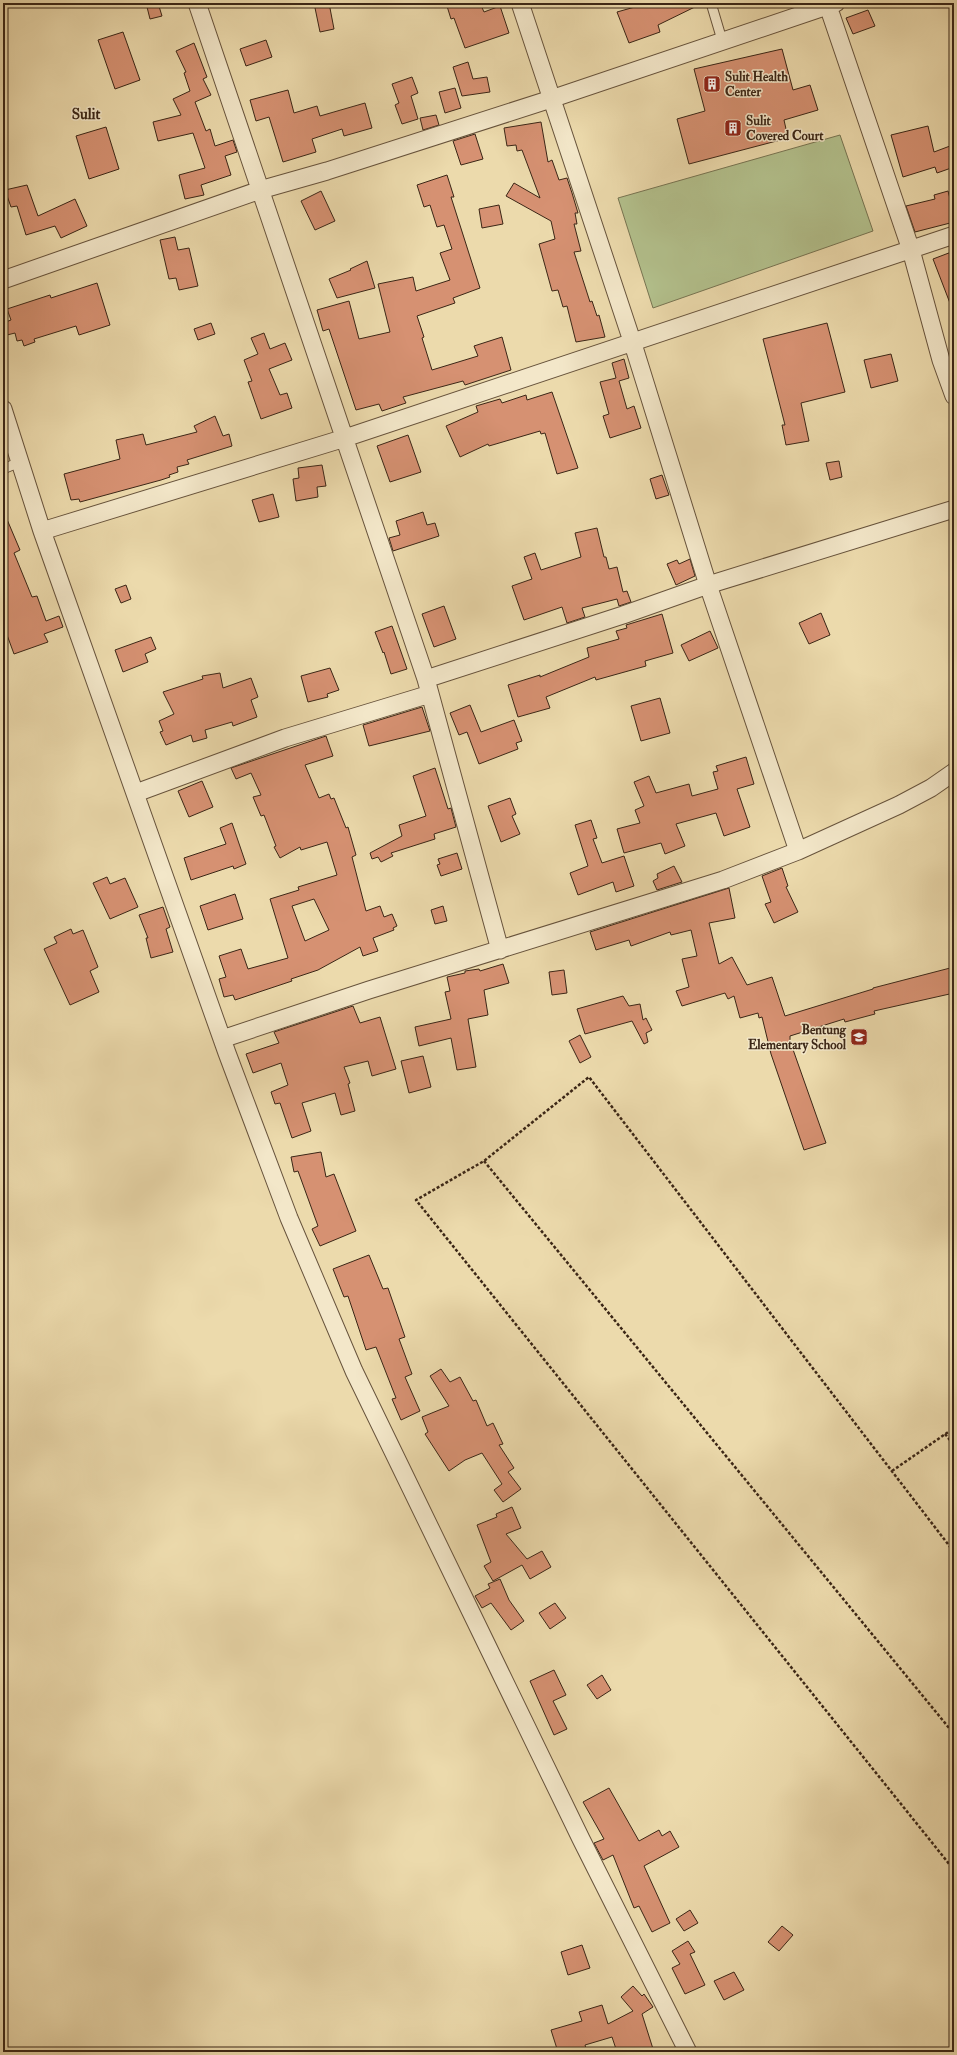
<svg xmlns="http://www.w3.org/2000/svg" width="957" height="2055" font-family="'IM FELL Double Pica',serif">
  <rect width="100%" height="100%" fill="#ecdaac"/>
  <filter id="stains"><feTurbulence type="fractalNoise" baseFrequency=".005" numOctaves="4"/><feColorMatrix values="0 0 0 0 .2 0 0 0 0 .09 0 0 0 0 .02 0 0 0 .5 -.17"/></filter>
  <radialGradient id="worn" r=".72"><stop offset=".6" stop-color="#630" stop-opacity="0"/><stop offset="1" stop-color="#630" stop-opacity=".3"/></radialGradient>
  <path fill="#b3c18d" stroke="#777452" d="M 840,135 L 873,231 L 653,308 L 618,198 Z"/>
  <path fill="#d69172" stroke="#3b2616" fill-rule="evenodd" d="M 146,3 L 158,3 L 162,16 L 150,19 Z
    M 314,3 L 329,3 L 334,29 L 320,32 Z
    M 446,3 L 480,3 L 484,12 L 500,6 L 509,33 L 465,48 L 454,18 L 451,19 Z
    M 649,3 L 703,3 L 658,25 L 660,32 L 629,43 L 617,12 Z
    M 868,10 L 875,26 L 853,34 L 846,18 Z
    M 123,32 L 140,80 L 115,89 L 98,40 Z
    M 266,40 L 272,57 L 246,66 L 240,49 Z
    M 194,43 L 207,77 L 203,79 L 211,95 L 195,102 L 206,131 L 210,129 L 215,146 L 233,140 L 237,152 L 225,156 L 231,175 L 201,185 L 204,195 L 185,199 L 179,175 L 205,168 L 193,133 L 158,141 L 153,122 L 181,115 L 173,99 L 190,91 L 184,73 L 186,72 L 176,51 Z
    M 782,49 L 793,90 L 810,85 L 818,110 L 784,120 L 788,138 L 689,164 L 677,119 L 705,111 L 694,69 Z
    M 468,62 L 473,79 L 487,77 L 490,92 L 462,96 L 453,67 Z
    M 412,77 L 418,93 L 411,96 L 418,119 L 402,124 L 395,105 L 399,103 L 392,84 Z
    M 455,88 L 461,108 L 445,113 L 439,92 Z
    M 288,90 L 294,113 L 317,106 L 320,116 L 365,103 L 372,128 L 344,136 L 342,129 L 312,139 L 316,152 L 283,162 L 269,117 L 256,121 L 250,100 Z
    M 436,115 L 439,125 L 423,130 L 420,118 Z
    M 541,122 L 548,162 L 552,160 L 559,180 L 567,178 L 572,193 L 578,213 L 575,213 L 577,224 L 574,224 L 581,251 L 574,252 L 590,302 L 592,301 L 597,316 L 599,315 L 605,337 L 576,342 L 567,306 L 563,307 L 558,290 L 552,291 L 539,244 L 555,239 L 551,221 L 506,196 L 514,183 L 540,198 L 522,150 L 517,151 L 516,145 L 507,146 L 504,128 Z
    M 928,126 L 934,152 L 950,146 L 954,155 L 954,167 L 937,173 L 935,167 L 903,177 L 891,135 Z
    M 106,127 L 119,169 L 89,179 L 76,136 Z
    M 475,134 L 483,159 L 461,165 L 453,141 Z
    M 447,175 L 454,197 L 451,197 L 480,288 L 453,298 L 455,303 L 417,316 L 424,337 L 422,338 L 432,370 L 478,356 L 474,346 L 502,337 L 511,370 L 465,385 L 463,381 L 403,397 L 406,403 L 382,411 L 379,404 L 356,410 L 329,329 L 323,331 L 317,310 L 349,301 L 359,339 L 390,332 L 378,284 L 413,277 L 416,291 L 450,280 L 440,253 L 452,249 L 444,225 L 437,227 L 430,205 L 424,207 L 417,185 Z
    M 27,185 L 38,216 L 75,199 L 87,226 L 61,238 L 55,226 L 26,235 L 17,206 L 11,207 L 5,190 Z
    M 321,191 L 335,221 L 315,230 L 301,201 Z
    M 948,191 L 954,214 L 954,222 L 915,232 L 906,206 L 935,199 L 934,195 Z
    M 499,205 L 503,224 L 482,228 L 479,209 Z
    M 175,237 L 178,250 L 189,248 L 198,286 L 179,290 L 176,278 L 169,279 L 160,240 Z
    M 954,251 L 954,311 L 953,311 L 933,259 Z
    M 367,261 L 375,288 L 337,298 L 329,279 L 351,270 L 350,269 Z
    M 97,283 L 110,325 L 79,335 L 76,326 L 34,339 L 35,342 L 24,346 L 22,340 L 17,341 L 15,333 L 3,336 L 3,323 L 11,320 L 7,309 L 50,295 L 51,298 Z
    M 211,323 L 215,334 L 198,340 L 194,329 Z
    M 827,323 L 845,392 L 801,403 L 809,441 L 786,445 L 782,425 L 785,425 L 763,339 Z
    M 264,333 L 270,349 L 285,343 L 292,360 L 269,369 L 280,395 L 287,393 L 292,408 L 261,419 L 248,382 L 252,381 L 244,360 L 258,354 L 251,338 Z
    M 891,354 L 898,381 L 871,388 L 864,360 Z
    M 624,359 L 629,378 L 619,381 L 627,409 L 634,406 L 641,428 L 610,438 L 603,416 L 609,414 L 600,382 L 616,378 L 612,363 Z
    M 552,392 L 578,468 L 557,474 L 545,433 L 541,434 L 540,431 L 489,446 L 488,444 L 460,457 L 446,426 L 478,412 L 476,406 L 500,399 L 502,403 L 526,395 L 527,400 Z
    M 215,416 L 223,436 L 229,434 L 232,446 L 187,460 L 189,464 L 177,467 L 178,472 L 169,475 L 170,477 L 161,480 L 80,502 L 79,499 L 71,500 L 64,474 L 120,459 L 116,440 L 143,434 L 146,445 L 197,432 L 194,426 Z
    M 408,435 L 421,472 L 390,482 L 377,446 Z
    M 839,461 L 842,477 L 830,480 L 826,463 Z
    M 322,465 L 326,486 L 317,487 L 318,497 L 296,501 L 293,479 L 299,478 L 298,468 Z
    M 662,475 L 669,495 L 656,499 L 650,479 Z
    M 273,494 L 279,517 L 259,522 L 252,500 Z
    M 3,510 L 20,550 L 14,553 L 32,597 L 37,596 L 46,621 L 59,616 L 63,627 L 44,634 L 48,642 L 14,654 L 3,624 Z
    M 423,512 L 427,525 L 435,523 L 439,536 L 393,551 L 389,538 L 400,535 L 396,521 Z
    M 597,528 L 604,557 L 606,557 L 609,569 L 617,567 L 623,592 L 627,591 L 631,602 L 619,606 L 617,599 L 582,608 L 585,617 L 567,623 L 562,607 L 524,620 L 512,586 L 532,579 L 524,557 L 535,553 L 541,570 L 581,557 L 575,533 Z
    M 690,559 L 695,576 L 676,585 L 667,564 L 677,560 L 679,564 Z
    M 126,585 L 131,599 L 121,603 L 115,589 Z
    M 444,606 L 456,639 L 434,647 L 422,614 Z
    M 821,613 L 830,635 L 809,644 L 799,623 Z
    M 662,614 L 673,653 L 645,661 L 646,666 L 596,680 L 595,677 L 546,697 L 550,708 L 518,717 L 508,685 L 540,675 L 540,677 L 589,657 L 587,648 L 619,639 L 616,631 L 627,628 L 626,625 Z
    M 392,626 L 407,669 L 391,674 L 384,652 L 383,653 L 375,632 Z
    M 710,631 L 718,648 L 689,661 L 681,645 Z
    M 151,637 L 156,649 L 145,654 L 148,662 L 123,672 L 115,650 Z
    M 330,668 L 339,690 L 327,694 L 328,697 L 308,702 L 301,676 Z
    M 220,673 L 223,688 L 251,678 L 258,697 L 251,700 L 257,717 L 233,726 L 232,722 L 205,730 L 207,738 L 193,742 L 191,735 L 166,745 L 160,732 L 163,731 L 159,721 L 174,714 L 163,692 L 203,679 L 202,676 Z
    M 660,698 L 670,733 L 641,741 L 631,706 Z
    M 470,705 L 481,732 L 514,720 L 522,741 L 516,743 L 518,749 L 479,764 L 467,732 L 459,735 L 450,713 Z
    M 422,707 L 430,731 L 369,746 L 363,725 Z
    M 326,736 L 333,756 L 305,765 L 319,798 L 329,794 L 331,799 L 334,798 L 346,828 L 348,827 L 356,855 L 352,857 L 366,911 L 380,906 L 384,917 L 392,914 L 397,926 L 393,928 L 394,930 L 373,938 L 378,951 L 363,956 L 360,947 L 318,970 L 291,979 L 292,981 L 235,1000 L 233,995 L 224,997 L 219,979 L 226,977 L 219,956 L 241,949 L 248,969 L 288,958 L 270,899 L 299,890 L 298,887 L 337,875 L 327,842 L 301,850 L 300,847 L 280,858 L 274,847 L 276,846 L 264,815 L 261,816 L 253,797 L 261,795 L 251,773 L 236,779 L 231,768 ZM 314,899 L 329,930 L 305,941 L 292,906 Z
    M 746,757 L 754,784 L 737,789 L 750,827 L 724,836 L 716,813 L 676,824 L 685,846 L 665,854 L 661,843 L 624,853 L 617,829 L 640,823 L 635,810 L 644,806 L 634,782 L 649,776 L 656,793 L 689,784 L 692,796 L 718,789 L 713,772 L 718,771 L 716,766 Z
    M 435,768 L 448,809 L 451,808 L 456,827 L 434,834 L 435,839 L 391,853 L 393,856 L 381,862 L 378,857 L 372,859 L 370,853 L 402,836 L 399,825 L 426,816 L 413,776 Z
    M 202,781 L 213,807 L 189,817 L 178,791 Z
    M 510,798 L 516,814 L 512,816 L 520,834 L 501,842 L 488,806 Z
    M 591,820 L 597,838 L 593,839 L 602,863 L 624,856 L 634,886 L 616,892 L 613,882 L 578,895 L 570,873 L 588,866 L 575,825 Z
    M 232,823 L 246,864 L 234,869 L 233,866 L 191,880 L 184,858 L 226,844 L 220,828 Z
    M 457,853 L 462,869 L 441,876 L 437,865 L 440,864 L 438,859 Z
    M 674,866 L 682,882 L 657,890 L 653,881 L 658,878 L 657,874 Z
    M 782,868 L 788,886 L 786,887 L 798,912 L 774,923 L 765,904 L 771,902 L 762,876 Z
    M 107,877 L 110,884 L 125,878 L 138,907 L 110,919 L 93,883 Z
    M 729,888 L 735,918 L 709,923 L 719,964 L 732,957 L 747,985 L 772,977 L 785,1016 L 873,989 L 873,988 L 954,967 L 954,993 L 874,1011 L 875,1014 L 845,1022 L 844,1019 L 790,1036 L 790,1041 L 826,1143 L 804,1150 L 771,1054 L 762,1017 L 759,1018 L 758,1013 L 740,1018 L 734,996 L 728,999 L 725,993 L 682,1006 L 676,991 L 689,987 L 682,959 L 697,956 L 691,930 L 671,935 L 670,932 L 631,946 L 629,940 L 596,950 L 590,932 Z
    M 235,894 L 243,919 L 208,930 L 200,906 Z
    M 443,906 L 447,921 L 435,924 L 431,910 Z
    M 163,907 L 170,927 L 166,929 L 173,952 L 151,958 L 146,938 L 148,938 L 139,915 Z
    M 71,929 L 73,934 L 83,930 L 98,967 L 90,971 L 99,992 L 70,1005 L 44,949 L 57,943 L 54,937 Z
    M 503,964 L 509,983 L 484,990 L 488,1015 L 468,1019 L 476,1067 L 457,1070 L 451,1038 L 419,1046 L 415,1027 L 451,1019 L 445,992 L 450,991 L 447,977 L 465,973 L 465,971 L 479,969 L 480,971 Z
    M 564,970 L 567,993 L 552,995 L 549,972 Z
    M 623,996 L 629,1006 L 640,1004 L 643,1020 L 646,1018 L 652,1030 L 646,1033 L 648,1042 L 644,1044 L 632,1021 L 585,1034 L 577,1009 Z
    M 353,1006 L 360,1023 L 380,1017 L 396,1069 L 372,1076 L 368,1061 L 344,1067 L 350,1083 L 348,1084 L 355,1111 L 341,1115 L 335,1093 L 302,1103 L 311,1131 L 292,1138 L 280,1103 L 275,1104 L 271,1092 L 288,1085 L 281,1063 L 253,1073 L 246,1054 L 279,1043 L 274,1032 Z
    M 580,1035 L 591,1057 L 580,1063 L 569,1041 Z
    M 423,1056 L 431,1087 L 409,1093 L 401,1061 Z
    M 321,1152 L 326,1177 L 334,1174 L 356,1231 L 320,1246 L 312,1229 L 318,1226 L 298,1171 L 294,1172 L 291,1157 Z
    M 369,1255 L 383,1289 L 388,1288 L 405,1337 L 399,1339 L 412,1374 L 405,1377 L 420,1411 L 401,1420 L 392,1399 L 396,1398 L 376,1347 L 366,1350 L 348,1296 L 344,1297 L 333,1269 Z
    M 441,1369 L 450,1382 L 460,1377 L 473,1401 L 476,1400 L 487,1426 L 493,1423 L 503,1444 L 499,1445 L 514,1468 L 508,1472 L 521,1489 L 503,1502 L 494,1490 L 502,1484 L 482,1453 L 465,1460 L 449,1471 L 425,1434 L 428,1432 L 422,1417 L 449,1406 L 430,1376 Z
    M 512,1507 L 521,1528 L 506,1534 L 527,1559 L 542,1551 L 551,1567 L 530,1579 L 522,1565 L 493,1581 L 484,1566 L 491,1562 L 477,1525 L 497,1517 L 496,1514 Z
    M 500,1579 L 509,1600 L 524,1621 L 511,1630 L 491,1603 L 482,1608 L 475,1596 L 490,1588 L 488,1584 Z
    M 555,1603 L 566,1618 L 550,1629 L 539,1613 Z
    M 554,1670 L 566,1695 L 553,1701 L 567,1729 L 554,1735 L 530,1681 Z
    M 602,1675 L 611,1690 L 597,1699 L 587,1685 Z
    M 609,1788 L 639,1841 L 659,1830 L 662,1836 L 670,1831 L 679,1847 L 644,1866 L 670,1923 L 652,1932 L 639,1906 L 634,1908 L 613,1855 L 603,1860 L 594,1843 L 604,1839 L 583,1802 Z
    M 690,1910 L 698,1923 L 684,1931 L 676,1919 Z
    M 782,1926 L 793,1935 L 779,1951 L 768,1942 Z
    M 688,1941 L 695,1952 L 690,1954 L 705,1985 L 685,1994 L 672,1968 L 680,1964 L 672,1951 Z
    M 582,1945 L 590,1968 L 568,1975 L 561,1952 Z
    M 734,1972 L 744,1990 L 724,2000 L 714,1981 Z
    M 633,1986 L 642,1996 L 644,1994 L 653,2007 L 642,2014 L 654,2052 L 617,2052 L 612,2037 L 585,2045 L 587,2052 L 558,2052 L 551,2030 L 582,2021 L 579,2012 L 602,2005 L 608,2024 L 633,2011 L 621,1997 Z"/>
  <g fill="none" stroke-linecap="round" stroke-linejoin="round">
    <defs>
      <path id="lane" d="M 711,3 L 722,40
        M 3,469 L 20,462"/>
      <path id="street" d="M 197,3 L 426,679 L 500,950
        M 520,3 L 633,344 L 708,585 L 798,851
        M 827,3 L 911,250 L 941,360 L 954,396
        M 3,280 L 260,190 L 327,171 L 551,99 L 836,3
        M 3,409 L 42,531 L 227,1053 L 289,1218 L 354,1371 L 581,1839 L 688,2052
        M 42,531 L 345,438 L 954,235
        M 426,679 L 623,615 L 708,585 L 954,509
        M 136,793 L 285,738 L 430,694
        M 222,1039 L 369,990 L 723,880 L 798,851 L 899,805 L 931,788 L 954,772"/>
    </defs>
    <use href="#lane" stroke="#67533c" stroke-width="11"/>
    <use href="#street" stroke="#67533c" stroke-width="19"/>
    <path stroke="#3b2616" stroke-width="2.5" stroke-dasharray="3 2" stroke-linecap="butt" d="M 484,1161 L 954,1734
      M 945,1434 L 954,1445
      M 892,1471 L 954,1428
      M 954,1552 L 589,1077 L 484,1161 L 416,1200 L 954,1870"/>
    <use href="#lane" stroke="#f3e7c9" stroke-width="9"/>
    <use href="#street" stroke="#f3e7c9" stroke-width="17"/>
  </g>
  <defs>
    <symbol id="building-square" viewBox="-11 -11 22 22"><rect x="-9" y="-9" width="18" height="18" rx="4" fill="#8f2418" stroke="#f3e7c9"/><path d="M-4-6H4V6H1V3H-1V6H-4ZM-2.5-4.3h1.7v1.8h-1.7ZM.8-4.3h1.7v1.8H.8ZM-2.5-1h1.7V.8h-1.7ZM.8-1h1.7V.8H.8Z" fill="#fff"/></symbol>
    <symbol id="school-square" viewBox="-11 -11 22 22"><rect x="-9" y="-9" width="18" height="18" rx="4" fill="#8f2418" stroke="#f3e7c9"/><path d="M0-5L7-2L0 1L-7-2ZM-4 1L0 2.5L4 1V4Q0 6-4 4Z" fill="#fff"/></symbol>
  </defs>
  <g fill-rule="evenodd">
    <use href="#building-square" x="702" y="74" width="20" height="20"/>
    <use href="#building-square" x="723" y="118" width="20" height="20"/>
    <use href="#school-square" x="849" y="1027" width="20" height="20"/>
  </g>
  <g text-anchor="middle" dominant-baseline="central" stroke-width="3" stroke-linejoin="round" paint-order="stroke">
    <g font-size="13" font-weight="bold" fill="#3b2616" stroke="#f3e7c9" text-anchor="start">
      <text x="725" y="77">Sulit Health<tspan x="725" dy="15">Center</tspan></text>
      <text x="746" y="121">Sulit<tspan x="746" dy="15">Covered Court</tspan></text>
      <text x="846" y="1030" text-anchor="end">Bentung<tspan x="846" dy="15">Elementary School</tspan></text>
    </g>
    <g font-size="15" font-weight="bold" fill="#3b2616" stroke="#f3e7c9">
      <text x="86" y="114">Sulit</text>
    </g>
  </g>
  <rect width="957" height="2055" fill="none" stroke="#ecdaac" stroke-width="16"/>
  <rect x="4" y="4" width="949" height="2047" fill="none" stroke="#3b2616" stroke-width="2"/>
  <rect x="8" y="8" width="941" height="2039" fill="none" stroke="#3b2616"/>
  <rect width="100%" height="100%" filter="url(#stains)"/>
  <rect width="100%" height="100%" fill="url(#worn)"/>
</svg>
